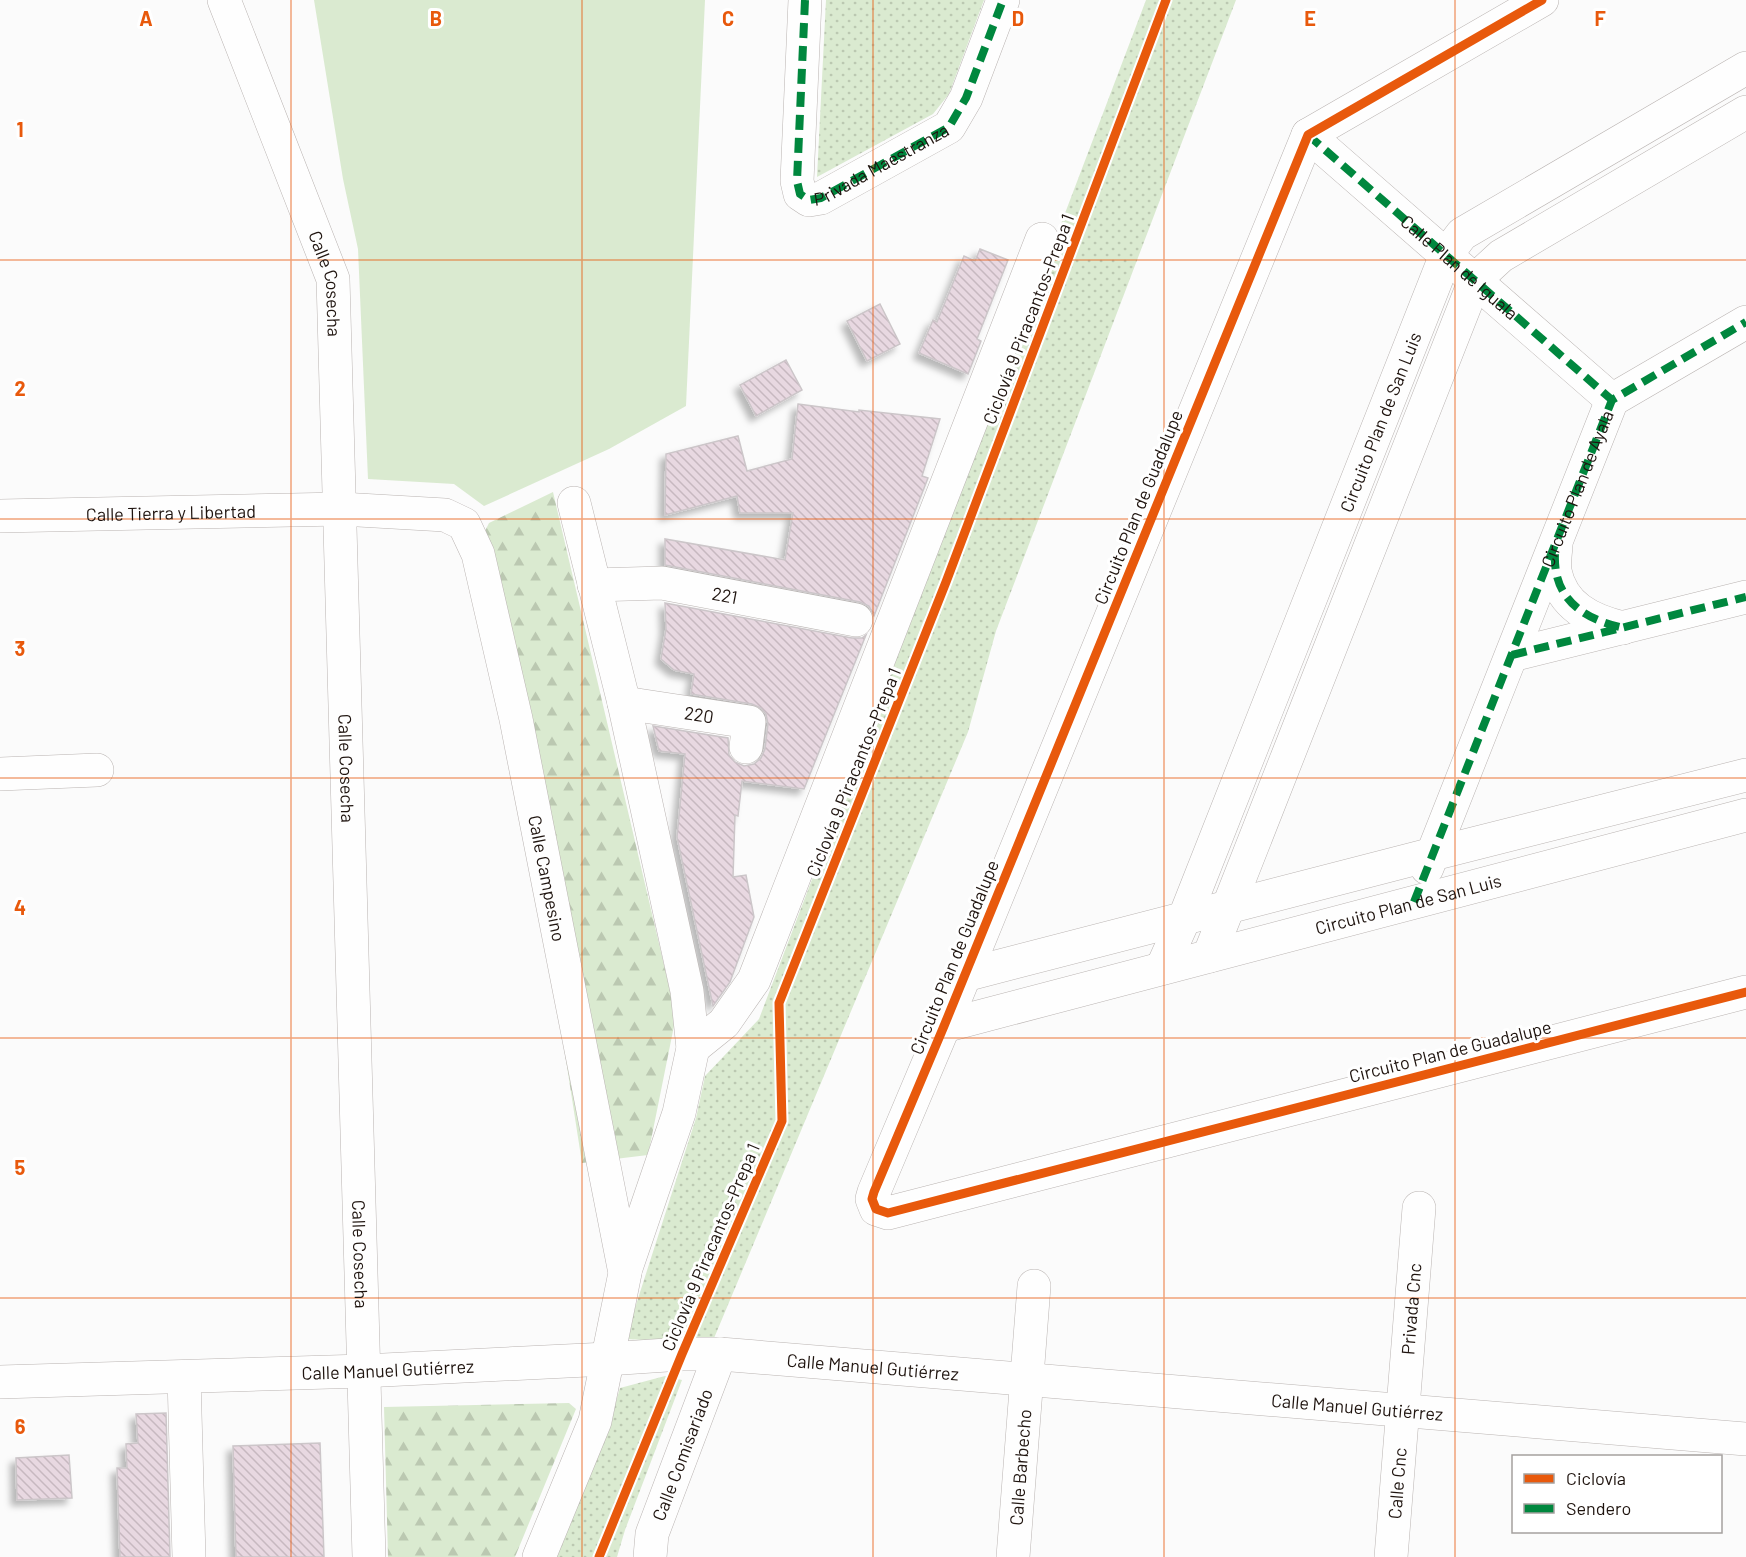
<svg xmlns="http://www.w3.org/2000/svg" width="1746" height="1557" font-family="Barlow,sans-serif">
  <defs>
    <pattern id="forest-firs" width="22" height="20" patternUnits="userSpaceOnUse" patternTransform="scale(1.5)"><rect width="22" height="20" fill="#daead0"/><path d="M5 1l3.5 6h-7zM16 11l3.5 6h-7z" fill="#bbc8b1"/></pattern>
    <pattern id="garden-dots" width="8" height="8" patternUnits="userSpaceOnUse" patternTransform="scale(1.5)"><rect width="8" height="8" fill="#daead0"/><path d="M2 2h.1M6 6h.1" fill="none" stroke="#bbc8b1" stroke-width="1.8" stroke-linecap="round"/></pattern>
    <pattern id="building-back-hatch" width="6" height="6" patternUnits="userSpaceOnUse" patternTransform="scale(1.5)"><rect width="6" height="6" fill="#e8d8e1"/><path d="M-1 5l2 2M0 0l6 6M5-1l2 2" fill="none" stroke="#c7b8c0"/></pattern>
    <filter id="shadow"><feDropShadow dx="-5.5" dy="5.5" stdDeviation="3" flood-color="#0004"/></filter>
  </defs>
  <rect width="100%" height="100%" fill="#fbfbfb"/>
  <path fill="#daead0" d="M 314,0 L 705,0 L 686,406 L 609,449 L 484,506 L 454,484 L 368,479 L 358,249 L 343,179 Z"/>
  <path fill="url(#forest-firs)" d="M 553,492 L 676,1016 L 648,1155 L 582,1163 L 546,932 L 470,561 L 489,523 Z
    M 569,1403 L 576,1409 L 515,1557 L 388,1557 L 384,1407 Z"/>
  <path fill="url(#garden-dots)" d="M 826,0 L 984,0 L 949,94 L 933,114 L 817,177 Z
    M 1146,0 L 1236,0 L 996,631 L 968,732 L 712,1343 L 625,1339 L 696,1118 L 705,1076 L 759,1019 Z
    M 665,1376 L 682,1380 L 625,1530 L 617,1557 L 553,1557 L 614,1408 L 620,1388 Z"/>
  <path fill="url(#building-back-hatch)" stroke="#ccc6c9" stroke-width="1.5" filter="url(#shadow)" d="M 980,249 L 1008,260 L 977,339 L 981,341 L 968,374 L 919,353 L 933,320 L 937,322 L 964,256 L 975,261 Z
    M 880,304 L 900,344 L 867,361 L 847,321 Z
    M 786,360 L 802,390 L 756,416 L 740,385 Z
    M 798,404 L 859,412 L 859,410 L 940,419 L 922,476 L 928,478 L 874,616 L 869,606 L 860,602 L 665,565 L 665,539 L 785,560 L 793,513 L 740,513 L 737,496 L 665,515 L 666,454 L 738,436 L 747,471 L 792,459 Z
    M 665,603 L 852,638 L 862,638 L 866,635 L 804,789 L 742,781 L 738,816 L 735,815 L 733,877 L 746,875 L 754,917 L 730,982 L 713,1006 L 677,837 L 685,754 L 659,751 L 653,726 L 728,738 L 729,755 L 735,762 L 744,766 L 754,764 L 761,758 L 765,749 L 768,724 L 766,714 L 761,708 L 752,704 L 691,694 L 694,674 L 674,670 L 661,659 L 666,629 Z
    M 166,1413 L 170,1557 L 120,1557 L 117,1468 L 127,1468 L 126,1444 L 138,1443 L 136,1414 Z
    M 320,1443 L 324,1557 L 236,1557 L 233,1446 Z
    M 69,1455 L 72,1498 L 17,1500 L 16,1458 Z"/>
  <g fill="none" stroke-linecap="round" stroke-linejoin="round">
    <defs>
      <g id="minor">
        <path id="s1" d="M 224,0 L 333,279 L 369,1557"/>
        <path id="s2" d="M 805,0 L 797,181 L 800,194 L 809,200 L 821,198 L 949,127 L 966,98 L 1003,0"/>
        <path d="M 1542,0 L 1308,135 L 944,1026 L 874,1192 L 872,1199 L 876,1209 L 888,1213 L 1746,992"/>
        <path id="s3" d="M 1308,135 L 1612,400"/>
        <path d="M 574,503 L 624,703 L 687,991 L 693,1048 L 679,1113 L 625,1271"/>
        <path id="s4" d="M 0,516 L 341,509 L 445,515 L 464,524 L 478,554 L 516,719 L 625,1273 L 595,1421 L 539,1557"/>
        <path d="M 1556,547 C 1555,555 1554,563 1555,571 C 1562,606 1590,620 1623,628"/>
        <path id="s5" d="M 594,585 L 662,583 L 856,620"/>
        <path d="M 1512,655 L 1746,597"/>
        <path id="s6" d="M 624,703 L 749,722 L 746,747"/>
        <path d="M 0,774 L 97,770"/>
        <path id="s7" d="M 1427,868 L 1612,400 L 1746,322"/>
        <path d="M 1209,956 L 1475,280 L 1501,256 L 1746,112"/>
        <path id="s8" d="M 1162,968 L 1184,919 L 1446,255 L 1462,234 L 1746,68"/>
        <path d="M 965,975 L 1433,854 L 1746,775"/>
        <path id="s9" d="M 944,1026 L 1746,815"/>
        <path d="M 693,1048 L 724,1023 L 754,980 L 1042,239"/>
        <path d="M 184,1377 L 189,1557"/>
        <path id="s10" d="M 0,1382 L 363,1371 L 607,1359 L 682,1354 L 720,1354 L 1746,1439"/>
        <path id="s11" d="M 650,1557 L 652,1534 L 720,1354"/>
        <path id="s12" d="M 1013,1557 L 1034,1286"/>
        <path id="s13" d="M 1391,1557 L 1419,1208"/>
      </g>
    </defs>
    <use href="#minor" stroke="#bab4b2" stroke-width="34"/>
    <use href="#minor" stroke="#fefefe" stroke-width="33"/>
    <path stroke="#00873e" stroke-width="8" stroke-dasharray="15 8" stroke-linecap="butt" d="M 805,0 L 797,181 L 800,194 L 809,200 L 821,198 L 949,127 L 966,98 L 1003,0
      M 1308,135 L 1612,400
      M 1555,554 C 1553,597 1581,618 1620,627
      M 1512,655 L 1746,597
      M 1414,902 L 1612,400 L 1746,322"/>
    <defs>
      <path id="cycleway" d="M 1542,0 L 1308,135 L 944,1026 L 874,1192 L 872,1199 L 876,1209 L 888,1213 L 1746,992
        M 599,1557 L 682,1354 L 782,1121 L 779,1003 L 946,582 L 1166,0"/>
    </defs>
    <use href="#cycleway" stroke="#fff" stroke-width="13"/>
    <use href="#cycleway" stroke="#e8590c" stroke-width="9"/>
  </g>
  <path fill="none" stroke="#e8590c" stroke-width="1.5" stroke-opacity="0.55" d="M 291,0 L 291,1557M 582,0 L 582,1557M 873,0 L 873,1557M 1164,0 L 1164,1557M 1455,0 L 1455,1557M 0,260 L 1746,260M 0,519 L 1746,519M 0,778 L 1746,778M 0,1038 L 1746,1038M 0,1298 L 1746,1298"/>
  <g text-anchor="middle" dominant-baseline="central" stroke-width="6" stroke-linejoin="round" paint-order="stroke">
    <g font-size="18" fill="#1f140f" stroke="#fff">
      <text stroke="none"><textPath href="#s2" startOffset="286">Privada Maestranza</textPath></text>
      <text stroke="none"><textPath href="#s3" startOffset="201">Calle Plan de Iguala</textPath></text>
      <text stroke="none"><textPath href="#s1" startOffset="303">Calle Cosecha</textPath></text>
      <text transform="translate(1028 319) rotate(-69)">Ciclovía 9 Piracantos-Prepa 1</text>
      <text stroke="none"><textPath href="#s8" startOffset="588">Circuito Plan de San Luis</textPath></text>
      <text stroke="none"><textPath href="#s7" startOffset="408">Circuito Plan de Ayala</textPath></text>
      <text transform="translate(1138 507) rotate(-68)">Circuito Plan de Guadalupe</text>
      <text stroke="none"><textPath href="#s4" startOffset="171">Calle Tierra y Libertad</textPath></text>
      <text stroke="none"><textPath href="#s5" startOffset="132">221</textPath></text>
      <text stroke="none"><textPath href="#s6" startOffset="76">220</textPath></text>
      <text stroke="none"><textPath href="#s1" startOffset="789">Calle Cosecha</textPath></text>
      <text transform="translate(853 772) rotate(-68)">Ciclovía 9 Piracantos-Prepa 1</text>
      <text stroke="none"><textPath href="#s4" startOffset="831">Calle Campesino</textPath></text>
      <text stroke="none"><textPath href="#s9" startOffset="480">Circuito Plan de San Luis</textPath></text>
      <text transform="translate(954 957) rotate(-68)">Circuito Plan de Guadalupe</text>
      <text transform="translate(1450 1051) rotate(-14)">Circuito Plan de Guadalupe</text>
      <text transform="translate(710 1247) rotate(-67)">Ciclovía 9 Piracantos-Prepa 1</text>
      <text stroke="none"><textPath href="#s1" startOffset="1275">Calle Cosecha</textPath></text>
      <text stroke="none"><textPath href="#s13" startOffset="249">Privada Cnc</textPath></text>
      <text stroke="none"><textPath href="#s10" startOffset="874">Calle Manuel Gutiérrez</textPath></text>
      <text stroke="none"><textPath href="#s10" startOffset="388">Calle Manuel Gutiérrez</textPath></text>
      <text stroke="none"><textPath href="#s10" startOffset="1360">Calle Manuel Gutiérrez</textPath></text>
      <text stroke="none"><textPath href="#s11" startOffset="108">Calle Comisariado</textPath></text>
      <text stroke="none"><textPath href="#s12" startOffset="90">Calle Barbecho</textPath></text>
      <text stroke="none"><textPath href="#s13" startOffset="74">Calle Cnc</textPath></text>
    </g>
  </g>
  <g font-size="20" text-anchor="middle" font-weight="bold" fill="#e8590c" stroke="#fff" stroke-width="6" stroke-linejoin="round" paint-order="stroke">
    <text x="146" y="26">A</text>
    <text x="436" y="26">B</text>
    <text x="728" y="26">C</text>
    <text x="1018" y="26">D</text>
    <text x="1310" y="26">E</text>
    <text x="1600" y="26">F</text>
    <text x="20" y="137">1</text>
    <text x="20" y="396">2</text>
    <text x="20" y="656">3</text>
    <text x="20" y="915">4</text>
    <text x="20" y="1175">5</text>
    <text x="20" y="1434">6</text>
  </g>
  <rect x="1512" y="1455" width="210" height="78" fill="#ffffff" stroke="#a5a19f" stroke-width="1.5"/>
  <rect x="1524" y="1474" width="30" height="9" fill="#e8590c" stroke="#a5a19f" stroke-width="1.5"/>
  <text x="1566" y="1485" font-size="18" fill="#1f140f">Ciclovía</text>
  <rect x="1524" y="1504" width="30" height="9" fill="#00873e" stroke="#a5a19f" stroke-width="1.5"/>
  <text x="1566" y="1515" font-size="18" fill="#1f140f">Sendero</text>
</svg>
